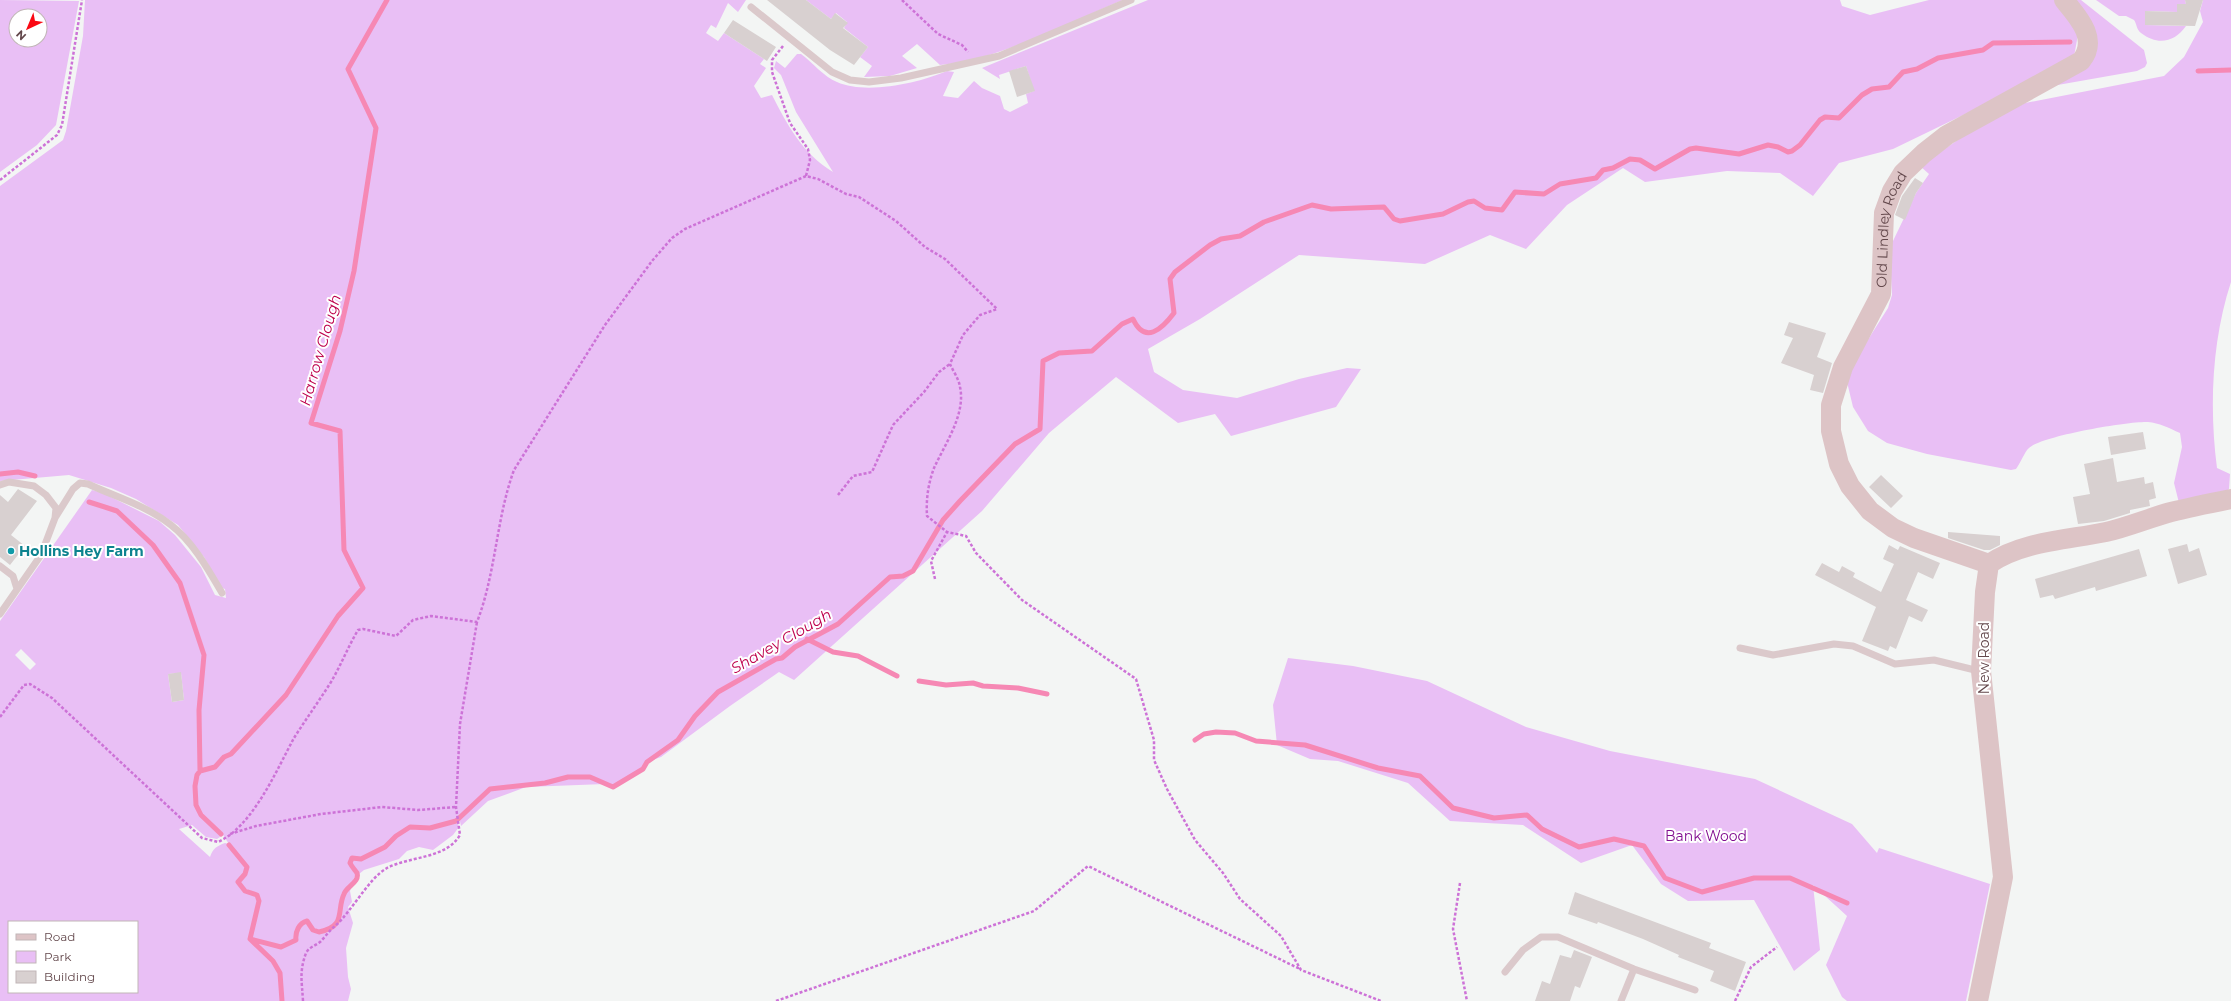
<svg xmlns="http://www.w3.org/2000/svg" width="2231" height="1001" font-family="Montserrat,sans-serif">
  <rect width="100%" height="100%" fill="#f3f5f4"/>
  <path fill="#e9bff5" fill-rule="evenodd" d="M 0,0 L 79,1 L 56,125 L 37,145 L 0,172 ZM 16,16 L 40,16 L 40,40 L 16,40 Z
    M 85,0 L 746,0 L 738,12 L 728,3 L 716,28 L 711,25 L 706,33 L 718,41 L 724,33 L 764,59 L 760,64 L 766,68 L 754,86 L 761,98 L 772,95 C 788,126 802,153 833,172 L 796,112 L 781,75 L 774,68 L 776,61 L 785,68 L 797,54 L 801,54 C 812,62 824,77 837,82 C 866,95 919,83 947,71 L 954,72 L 943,96 L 958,98 L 974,81 L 982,88 L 1000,96 L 1004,109 L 1010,112 L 1028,103 L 1026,94 L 1034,91 L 1026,66 L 999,75 L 1000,79 L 982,68 L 1148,0 L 1840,0 L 1842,6 L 1870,15 L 1929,0 L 2081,0 L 2144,50 L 2147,63 L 2145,67 L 2137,71 L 2052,86 L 2090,61 L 2079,29 L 2073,62 L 1893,149 L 1839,163 L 1813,196 L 1780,173 L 1727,171 L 1645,182 L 1623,168 L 1567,205 L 1526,249 L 1490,235 L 1425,264 L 1299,255 L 1200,319 L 1148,349 L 1154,372 L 1183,390 L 1237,398 L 1299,379 L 1347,368 L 1361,369 L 1336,407 L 1231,436 L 1215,414 L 1178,423 L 1116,377 L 1049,433 L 982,511 L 794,680 L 779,672 L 730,706 L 661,757 L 647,762 L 643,769 L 613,787 L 605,784 L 526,787 L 488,801 L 461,826 L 459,817 L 456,817 L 459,827 L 453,835 L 433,850 L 419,847 L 407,851 L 399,859 L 364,870 L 354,878 L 350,891 L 352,902 L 348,907 L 353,923 L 346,948 L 348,977 L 351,989 L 348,1001 L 0,1001 L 0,621 L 92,490 L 103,493 L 159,521 L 175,535 L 201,567 L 215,595 L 226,598 L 225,589 L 222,588 L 204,557 L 178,525 L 136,499 L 111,488 L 69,475 L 0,481 L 0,186 L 63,140 L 66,131 L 83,36 ZM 21,649 L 36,664 L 30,670 L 15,655 ZM 181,673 L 184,700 L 172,702 L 168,674 ZM 192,825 L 206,837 L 217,839 L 223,835 L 229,844 L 225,843 C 217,846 213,848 210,857 L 179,829 ZM 9,922 L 137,922 L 137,992 L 9,992 Z
    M 806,0 L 1123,0 C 1070,22 996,61 940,65 L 917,44 L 902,56 L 917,68 L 890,76 L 864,77 L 872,66 L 860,57 L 868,47 L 844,28 L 847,22 L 836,13 L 831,19 Z
    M 2096,0 L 2185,0 L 2186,4 L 2177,12 L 2145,11 L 2145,25 L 2186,26 C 2175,42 2158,46 2141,33 C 2136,29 2137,24 2134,20 L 2126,16 L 2119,16 Z
    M 2203,0 L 2231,0 L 2231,282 C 2212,340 2209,407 2217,468 L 2230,474 L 2229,489 L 2225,492 L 2179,503 L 2174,483 L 2182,447 L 2180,433 C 2169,428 2159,423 2148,422 C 2129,421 2041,436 2029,448 C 2025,451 2020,464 2016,469 L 2011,470 L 1927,454 L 1887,443 L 1868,431 L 1853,407 L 1847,382 L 1850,368 L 1888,308 L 1892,295 L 1889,240 L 1893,241 L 1916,193 L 1929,174 L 1920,166 L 1978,126 L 2025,103 L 2164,76 L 2184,57 L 2203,22 L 2200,11 Z
    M 1288,658 L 1353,666 L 1427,681 L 1526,727 L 1610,751 L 1755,779 L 1852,824 L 1877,853 L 1879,848 L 1990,884 L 1966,1001 L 1847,1001 L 1842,997 L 1826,965 L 1847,916 L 1813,885 L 1820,950 L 1794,971 L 1754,900 L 1688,901 L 1661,884 L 1632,845 L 1581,863 L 1523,825 L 1450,821 L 1408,783 L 1338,761 L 1310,759 L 1277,745 L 1273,705 Z"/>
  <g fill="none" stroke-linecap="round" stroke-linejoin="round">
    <path stroke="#f688b4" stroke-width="5" d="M 2198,71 L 2231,70
      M 0,474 L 18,472 L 35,476
      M 89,502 L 117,511 L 153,545 L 180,583 L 204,655 L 199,710 L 200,771
      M 807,639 L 833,652 L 858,656 L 897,676
      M 919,681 L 946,685 L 973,683 L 983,686 L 1018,688 L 1047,694
      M 1195,740 L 1204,734 L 1216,732 L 1235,733 L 1256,741 L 1305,745 L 1378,768 L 1420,776 L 1453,808 L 1494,818 L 1527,815 L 1542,829 L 1579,847 L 1614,839 L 1644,846 L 1665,878 L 1702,892 L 1754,878 L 1790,878 L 1847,903
      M 221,834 L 201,815 L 196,805 L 195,786 L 197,775 L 200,771 L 215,767 L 224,757 L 231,754 L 286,695 L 338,616 L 363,588 L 344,550 L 340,431 L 311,423 L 340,331 L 354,271 L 376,128 L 348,69 L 387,0
      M 229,845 L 247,867 L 245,874 L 238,882 L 245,891 L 257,895 L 259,901 L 250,939 L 273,961 L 280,973 L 282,1001
      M 250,939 L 281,947 L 296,940 C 295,932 299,923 307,921 L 313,930 L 319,932 C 347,926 336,911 344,894 C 346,887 360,882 357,873 C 355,870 352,867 350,863 L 352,858 L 361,859 L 385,847 L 396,836 L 410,827 L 430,828 L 456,821 L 490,789 L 545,783 L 568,777 L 590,777 L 613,787 L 643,769 L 647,762 L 678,740 L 695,716 L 718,692 L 776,659 L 782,658 L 795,647 L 838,624 L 890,577 L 903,576 L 913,571 L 943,520 L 960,501 L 1015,444 L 1040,429 L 1043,361 L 1059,353 L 1092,351 L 1122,324 L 1133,319 C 1145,345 1162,329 1174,313 L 1170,279 L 1175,272 L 1210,245 L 1221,239 L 1240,236 L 1264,222 L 1312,205 L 1331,209 L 1384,207 L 1394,219 L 1400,221 L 1443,214 L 1468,202 L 1474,201 L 1485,208 L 1502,210 L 1515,192 L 1544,194 L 1560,184 L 1596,178 L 1603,170 L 1613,168 L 1630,159 L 1640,160 L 1655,169 L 1690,149 L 1696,148 L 1739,154 L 1768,145 L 1778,147 L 1788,152 L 1792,151 L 1800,145 L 1820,120 L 1825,117 L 1839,118 L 1862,95 L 1872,89 L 1889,87 L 1903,72 L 1917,69 L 1938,58 L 1983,50 L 1993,43 L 2070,42"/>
  </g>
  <path fill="#d8d0d0" d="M 767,0 L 806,0 L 831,19 L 835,13 L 848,23 L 843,28 L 868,47 L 854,65 L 830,50 Z
    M 2185,0 L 2203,0 L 2195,26 L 2145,25 L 2145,11 L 2177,12 L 2177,4 L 2186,4 Z
    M 733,20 L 776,47 L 767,61 L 724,33 Z
    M 1026,66 L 1035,91 L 1017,97 L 1009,71 Z
    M 1915,178 L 1923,183 L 1916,193 L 1905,220 L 1895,215 L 1902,196 Z
    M 1789,322 L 1826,333 L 1817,357 L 1832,363 L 1823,393 L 1810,390 L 1814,375 L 1781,363 L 1793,338 L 1784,335 Z
    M 2143,432 L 2146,449 L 2111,455 L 2108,437 Z
    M 2113,458 L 2117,482 L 2144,477 L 2145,484 L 2153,482 L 2156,498 L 2149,500 L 2150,506 L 2130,510 L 2130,513 L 2104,521 L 2078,524 L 2073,497 L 2090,494 L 2084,464 Z
    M 1881,475 L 1903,496 L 1891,508 L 1869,487 Z
    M 18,489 L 37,501 L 11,535 L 25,546 L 10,565 L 0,557 L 0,495 L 8,502 Z
    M 1948,532 L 2000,536 L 2000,545 L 1990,550 L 1984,550 L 1948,538 Z
    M 2187,544 L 2189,552 L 2199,548 L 2207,575 L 2178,584 L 2168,549 Z
    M 1889,545 L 1898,550 L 1900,546 L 1940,563 L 1933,579 L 1918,572 L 1906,600 L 1928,610 L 1922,622 L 1909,616 L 1896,649 L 1890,646 L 1888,651 L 1862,641 L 1876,607 L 1815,575 L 1822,563 L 1839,572 L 1842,566 L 1855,573 L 1853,577 L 1881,592 L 1894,564 L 1883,559 Z
    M 2139,549 L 2147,576 L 2096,591 L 2095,587 L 2055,599 L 2053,595 L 2040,598 L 2035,579 Z
    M 181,672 L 184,700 L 172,702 L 168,674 Z
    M 1575,892 L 1711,943 L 1709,948 L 1746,962 L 1735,991 L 1710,981 L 1714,971 L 1678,957 L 1679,955 L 1643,939 L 1598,922 L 1597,924 L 1568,914 Z
    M 1574,950 L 1592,957 L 1580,988 L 1575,986 L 1570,1001 L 1535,1001 L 1542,981 L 1550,984 L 1560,955 L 1571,958 Z"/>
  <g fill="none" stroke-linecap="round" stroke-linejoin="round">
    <path stroke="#cd72d7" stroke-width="2.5" stroke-dasharray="3 2" stroke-linecap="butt" d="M 902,0 L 938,34 L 962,45 L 968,52
      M 783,46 L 772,60 L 772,72 L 790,123 L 808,149 L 810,160 L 806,176
      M 0,180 L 57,135 L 62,125 L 82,0
      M 838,495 L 853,476 L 872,472 L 893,425 L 924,392 L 939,372 L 950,364
      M 935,579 L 931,561 L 947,532
      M 0,717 L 24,685 L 30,684 L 52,698 L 202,838 L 218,842 C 253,826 276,771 294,738 C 306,719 319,701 331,682 C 341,665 348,647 358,630 L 363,629 L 396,636 L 413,620 L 431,616 L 477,622 C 496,573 496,519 514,470 L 605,325 L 652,261 L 672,238 L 685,229 L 806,176 L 818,179 L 846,194 L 859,197 L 896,221 L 925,247 L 945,259 L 997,309 L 980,315 L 963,335 L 950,364 C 953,371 959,379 960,387 C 966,414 945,444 934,468 C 928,484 926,500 927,516 L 947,532 L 966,536 L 976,553 L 1022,600 L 1136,679 L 1154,740 L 1154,760 L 1167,789 L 1195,840 L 1223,873 L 1240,899 L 1281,936 L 1301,970 L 1381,1001
      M 230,834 L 256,826 L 321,814 L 382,807 L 418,810 L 456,807
      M 1460,883 L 1453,929 L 1467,1001
      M 303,1001 C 302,982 299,972 306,953 C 309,947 315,946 320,942 C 325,937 329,931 335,926 C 352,911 369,878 387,868 C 410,856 446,859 460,835 L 456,807 L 460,724 L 477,622
      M 776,1001 L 1034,911 L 1088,866 L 1300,969
      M 1735,1001 L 1751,967 L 1777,947"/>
    <path stroke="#dbc9cb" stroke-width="7" d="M 751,7 L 832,72 L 850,80 L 869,82 L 901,78 L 999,56 L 1131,0
      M 0,485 L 9,482 L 34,486 L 46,495 L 56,508 L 55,518 L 41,555 L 0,614
      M 55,518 L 73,489 L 80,483 L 88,484 C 116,497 147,506 171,525 C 193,542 208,569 222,593
      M 0,566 L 13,576 L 17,589
      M 1740,648 L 1773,655 L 1834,644 L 1853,646 L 1895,664 L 1934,660 L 1979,671
      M 1505,972 L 1523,950 L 1541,937 L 1558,937 L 1634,969 L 1695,990
      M 1621,1001 L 1634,969"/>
    <g stroke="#ddc4c6" stroke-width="20">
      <path id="s1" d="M 1989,564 L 1914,538 L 1893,528 L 1870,511 L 1850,486 L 1839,464 L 1831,431 L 1831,405 L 1843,367 L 1881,294 L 1884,213 L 1892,191 L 1903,173 L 1924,153 L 1947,135 L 2081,61 C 2099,39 2078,17 2064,0"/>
      <path d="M 1978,1001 L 2003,877 L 1981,671 L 1985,592 L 1989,564 C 2023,541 2068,540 2106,532 C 2128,527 2149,518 2171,512 C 2191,507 2211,503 2231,499"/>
    </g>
  </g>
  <circle fill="#0f9aa8" stroke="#fff" stroke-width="1.5" cx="11" cy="551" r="4"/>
  <g text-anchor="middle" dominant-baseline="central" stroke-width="4" stroke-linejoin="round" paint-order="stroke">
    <g font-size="14" fill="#63484c" stroke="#fff">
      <text stroke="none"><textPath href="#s1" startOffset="436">Old Lindley Road</textPath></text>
      <text transform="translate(1984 658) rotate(-90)">New Road</text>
    </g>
    <g font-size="14" font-weight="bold" fill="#0d838f" stroke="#fff" text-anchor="start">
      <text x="19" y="551">Hollins Hey Farm</text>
    </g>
    <g font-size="14" fill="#810d8f" stroke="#fff">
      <text x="1706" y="836">Bank Wood</text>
    </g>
    <g font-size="15" font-style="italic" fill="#be004c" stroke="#fff">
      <text transform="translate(320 350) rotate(-74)">Harrow Clough</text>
      <text transform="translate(781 641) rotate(-30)">Shavey Clough</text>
    </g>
  </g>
  <rect x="8" y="921" width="130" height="72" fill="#ffffff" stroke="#c1b6b7"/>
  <rect x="16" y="934" width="20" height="6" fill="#ddc4c6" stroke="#c1b6b7"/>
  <text x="44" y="941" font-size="12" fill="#63484c">Road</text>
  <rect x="16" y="951" width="20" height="12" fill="#e9bff5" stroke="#c1b6b7"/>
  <text x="44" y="961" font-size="12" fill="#63484c">Park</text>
  <rect x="16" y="971" width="20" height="12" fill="#d8d0d0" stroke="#c1b6b7"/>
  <text x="44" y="981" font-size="12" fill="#63484c">Building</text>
  <g transform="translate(28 28) rotate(224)"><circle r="19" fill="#ffffff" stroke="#c1b6b7"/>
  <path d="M0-3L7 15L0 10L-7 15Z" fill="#fa0813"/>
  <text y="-6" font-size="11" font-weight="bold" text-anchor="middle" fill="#63484c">N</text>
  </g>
</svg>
